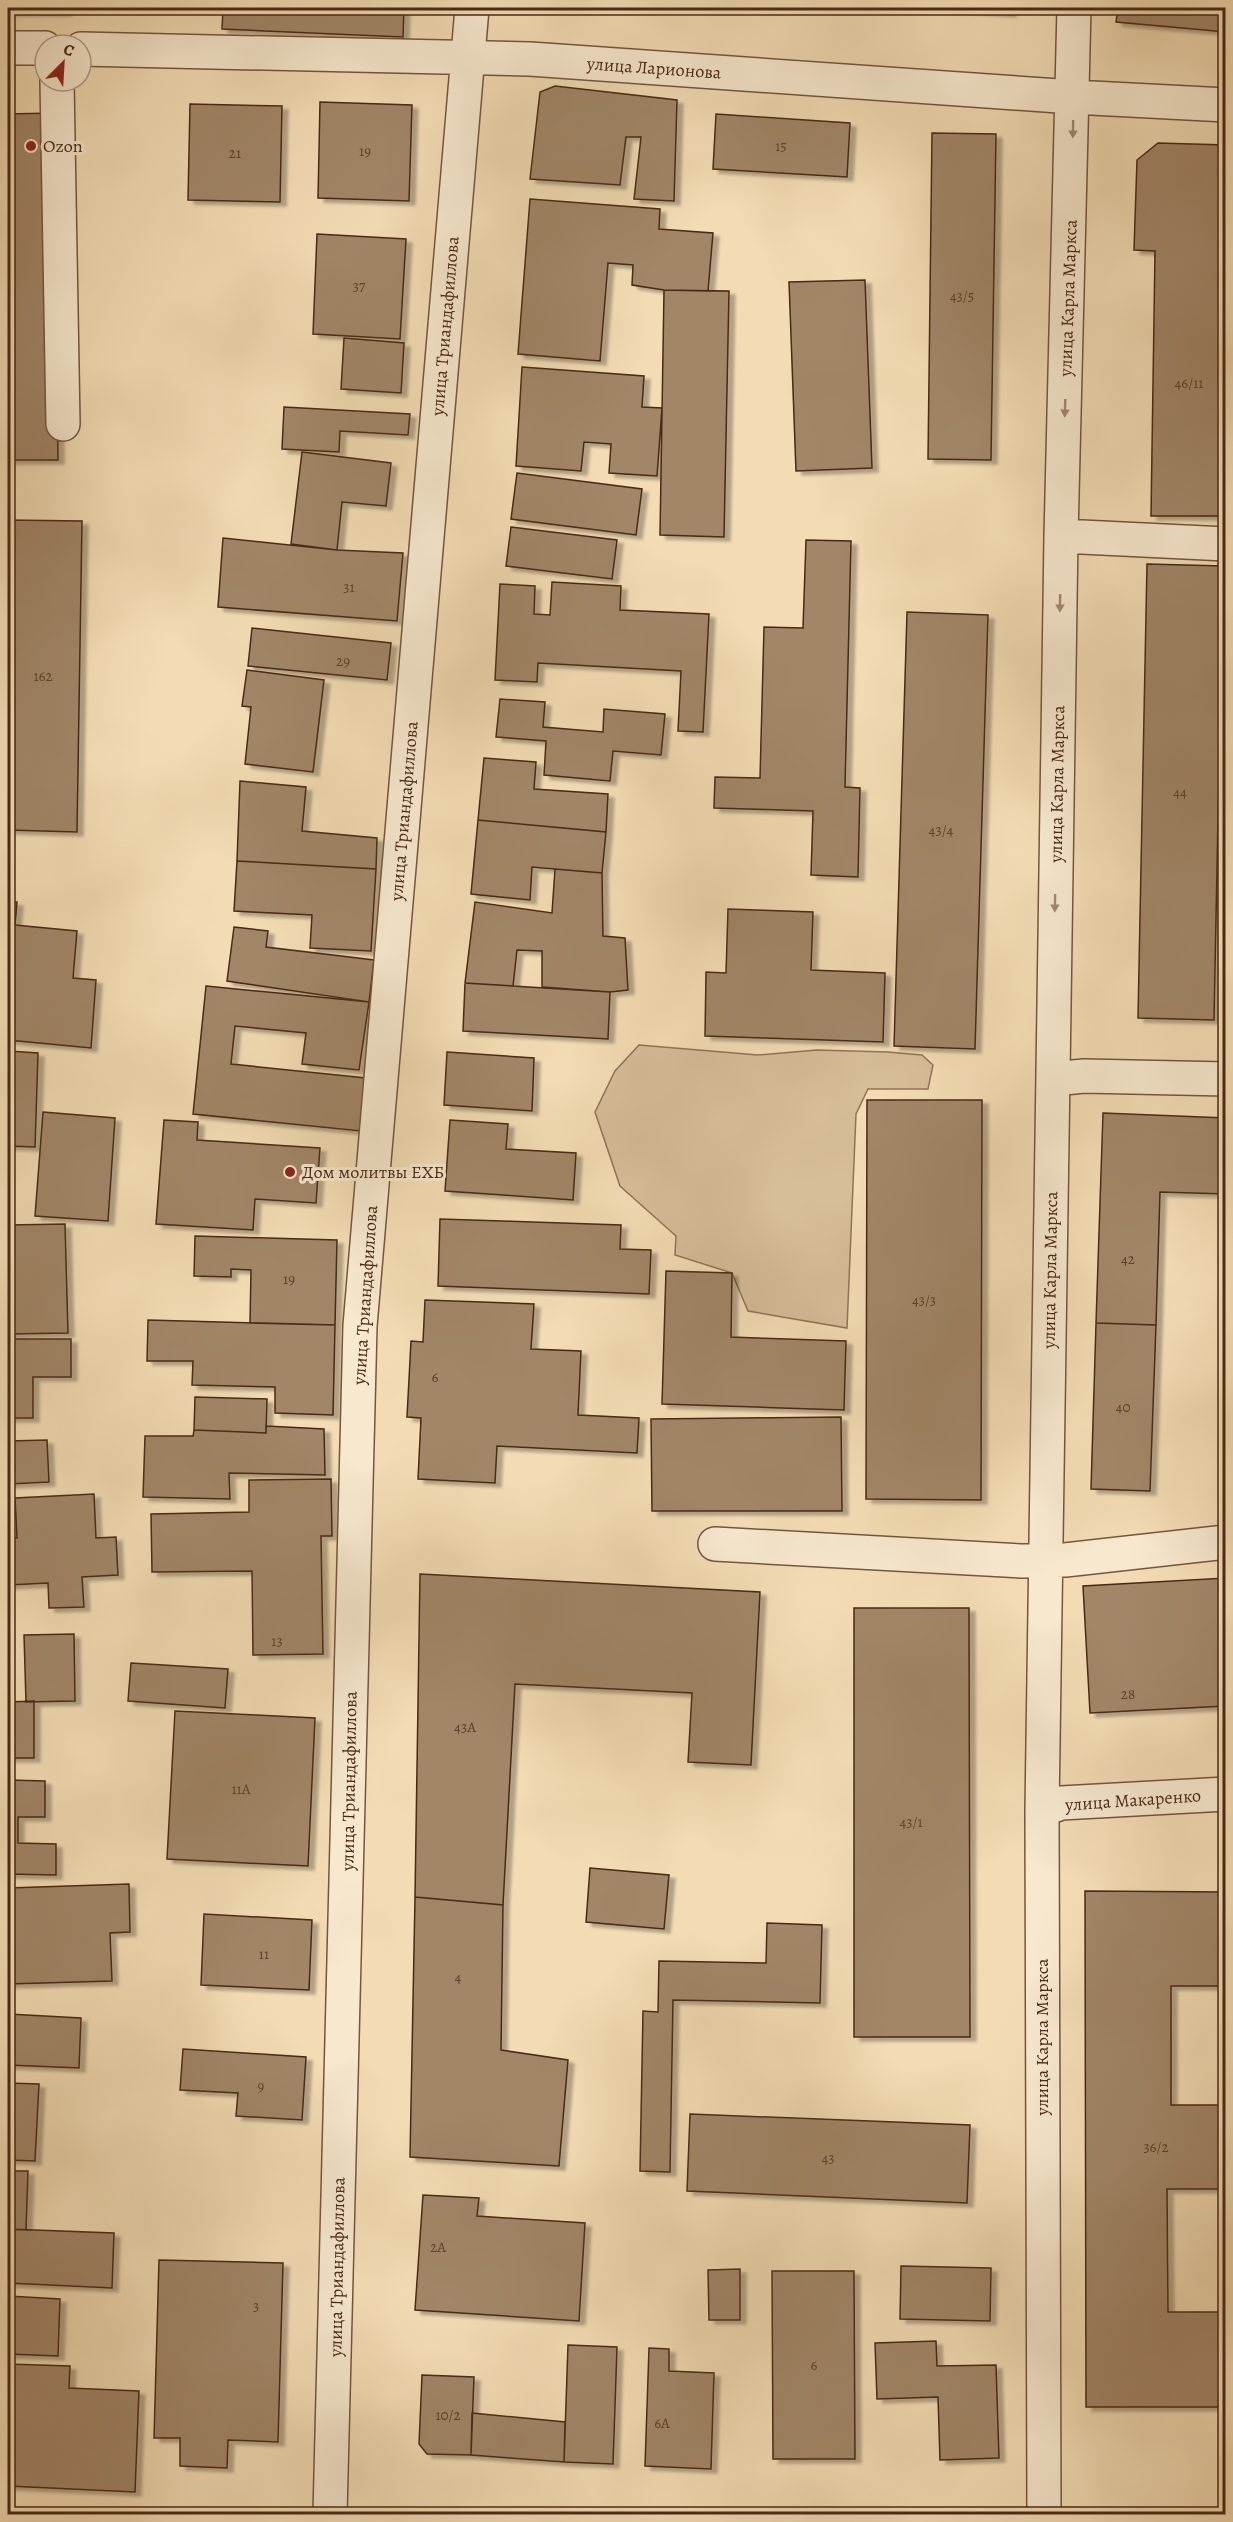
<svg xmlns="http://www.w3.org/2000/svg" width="1233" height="2522" font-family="Alegreya,serif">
  <defs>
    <filter id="shadow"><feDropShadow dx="6" dy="4" stdDeviation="1.5" flood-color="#0004"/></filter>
  </defs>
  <rect width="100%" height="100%" fill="#f3dcb4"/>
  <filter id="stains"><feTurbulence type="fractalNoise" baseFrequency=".00333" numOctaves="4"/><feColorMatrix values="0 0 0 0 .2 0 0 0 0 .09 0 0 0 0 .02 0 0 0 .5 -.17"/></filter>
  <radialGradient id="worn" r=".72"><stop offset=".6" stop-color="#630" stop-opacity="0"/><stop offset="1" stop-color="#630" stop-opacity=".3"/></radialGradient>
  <path fill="#d6be99" stroke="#907457" stroke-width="1.5" d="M 639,1045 L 758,1055 L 817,1050 L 888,1052 L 922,1055 L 933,1065 L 928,1089 L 868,1089 L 856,1114 L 847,1328 L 748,1311 L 732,1273 L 675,1255 L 676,1236 L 620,1186 L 595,1112 L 615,1071 Z"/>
  <path fill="#a18668" stroke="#492915" stroke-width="1.5" filter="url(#shadow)" d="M 8,8 L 66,8 L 66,12 L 8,12 Z
    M 223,8 L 404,8 L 403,37 L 222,29 Z
    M 943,8 L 1010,8 L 1010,13 Z
    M 1118,8 L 1226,8 L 1226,32 L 1116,22 Z
    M 555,86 L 677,100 L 674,201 L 634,199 L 641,137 L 626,137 L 620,185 L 530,179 L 540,92 Z
    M 320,102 L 412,105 L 409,201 L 318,198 Z
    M 190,104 L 282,106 L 280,202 L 188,200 Z
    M 54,113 L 58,460 L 8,460 L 8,114 Z
    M 716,114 L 850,123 L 847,177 L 713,169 Z
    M 932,133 L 996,134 L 991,460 L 928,459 Z
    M 1158,143 L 1226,145 L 1226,516 L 1151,516 L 1155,251 L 1134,250 L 1137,160 Z
    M 530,199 L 660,209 L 659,229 L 713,233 L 708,291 L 664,290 L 632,285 L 633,265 L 608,263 L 600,361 L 518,354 Z
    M 317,234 L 406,239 L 400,339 L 313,334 Z
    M 865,280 L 872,468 L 796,471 L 789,282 Z
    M 664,290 L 729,291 L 724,537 L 660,535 Z
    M 344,338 L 404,343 L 401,393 L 341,389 Z
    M 522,367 L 644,376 L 642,407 L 662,408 L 657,476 L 609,473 L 611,444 L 584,442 L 581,471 L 516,466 Z
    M 284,407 L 410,414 L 408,435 L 340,431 L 339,452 L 282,449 Z
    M 302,452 L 391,463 L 386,506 L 342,502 L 337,550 L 291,544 Z
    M 517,473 L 642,489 L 636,535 L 511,519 Z
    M 8,520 L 82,521 L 77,832 L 8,830 Z
    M 511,527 L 617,540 L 612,579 L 506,566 Z
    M 223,538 L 337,550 L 403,553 L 397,621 L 218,607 Z
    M 806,540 L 851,541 L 845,787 L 860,788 L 858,877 L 811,875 L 813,811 L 714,808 L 715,777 L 760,778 L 764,627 L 803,628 Z
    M 1147,564 L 1223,566 L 1214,1020 L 1138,1018 Z
    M 552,582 L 621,586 L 620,610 L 709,614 L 703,732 L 678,731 L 681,671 L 538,663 L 537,682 L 495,680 L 500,584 L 535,586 L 534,614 L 550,615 Z
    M 907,612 L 988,615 L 975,1049 L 894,1046 Z
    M 252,628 L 391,643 L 387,680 L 248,666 Z
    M 247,670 L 324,680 L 313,772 L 245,764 L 251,707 L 242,706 Z
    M 500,699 L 545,702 L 543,727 L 603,732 L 604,709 L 665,714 L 661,755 L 613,751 L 610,781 L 544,775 L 546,741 L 496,737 Z
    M 484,758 L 536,762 L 534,789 L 608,794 L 606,832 L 478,820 Z
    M 240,781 L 306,787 L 302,831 L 377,838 L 376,869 L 237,861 Z
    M 478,820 L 606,832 L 602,873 L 532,867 L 530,900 L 471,894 Z
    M 237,861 L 376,869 L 371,951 L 310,948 L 312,915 L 234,911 Z
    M 555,869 L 602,873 L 603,936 L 625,938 L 628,990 L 610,992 L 542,987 L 542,951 L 517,950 L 513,986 L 465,983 L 475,902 L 552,913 Z
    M 8,902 L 17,902 L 15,925 L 77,931 L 73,978 L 96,980 L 91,1048 L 8,1040 Z
    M 728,909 L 813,912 L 811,970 L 885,973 L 883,1042 L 705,1036 L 706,972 L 726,973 Z
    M 234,927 L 268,931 L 266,947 L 374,960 L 369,1002 L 227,981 Z
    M 465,983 L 610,992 L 608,1039 L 463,1031 Z
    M 206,986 L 369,1002 L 359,1070 L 302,1064 L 306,1033 L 235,1026 L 231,1064 L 366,1078 L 361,1131 L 193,1114 Z
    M 8,1051 L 38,1053 L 35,1147 L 8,1146 Z
    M 447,1052 L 534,1058 L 532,1111 L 444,1105 Z
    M 867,1100 L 982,1100 L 981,1500 L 866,1499 Z
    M 43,1112 L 115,1118 L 108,1221 L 35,1216 Z
    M 1103,1113 L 1226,1118 L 1226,1194 L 1160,1192 L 1156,1325 L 1096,1323 Z
    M 164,1120 L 198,1122 L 197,1140 L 320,1148 L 316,1203 L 255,1199 L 253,1230 L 156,1224 Z
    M 450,1120 L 508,1124 L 506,1149 L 576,1153 L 573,1200 L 445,1191 Z
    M 440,1219 L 621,1225 L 620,1249 L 651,1250 L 649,1294 L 438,1286 Z
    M 65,1224 L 68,1333 L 8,1334 L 8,1225 Z
    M 195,1236 L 337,1240 L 335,1325 L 250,1323 L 251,1270 L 231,1269 L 231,1277 L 194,1276 Z
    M 666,1271 L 732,1273 L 731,1337 L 846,1341 L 844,1410 L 662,1404 Z
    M 425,1300 L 534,1304 L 531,1349 L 581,1351 L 578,1415 L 639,1418 L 637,1453 L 497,1446 L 495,1483 L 418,1479 L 421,1418 L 407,1417 L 411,1341 L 423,1342 Z
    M 148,1320 L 335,1325 L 333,1415 L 275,1413 L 275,1387 L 192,1385 L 193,1361 L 147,1361 Z
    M 1096,1323 L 1156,1325 L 1150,1491 L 1091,1489 Z
    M 8,1339 L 71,1339 L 71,1377 L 33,1377 L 33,1418 L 8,1418 Z
    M 195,1397 L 267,1399 L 266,1433 L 194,1430 Z
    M 841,1417 L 842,1511 L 652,1511 L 651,1419 Z
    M 266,1426 L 324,1429 L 325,1475 L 229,1473 L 230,1499 L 143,1497 L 145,1436 L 193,1436 L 194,1430 L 266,1433 Z
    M 47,1440 L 49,1482 L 8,1484 L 8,1441 Z
    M 331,1479 L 332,1536 L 321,1536 L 323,1654 L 253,1655 L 252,1571 L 152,1572 L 151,1514 L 249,1512 L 249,1480 Z
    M 94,1494 L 96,1538 L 116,1537 L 118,1575 L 82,1577 L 84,1607 L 49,1608 L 48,1583 L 8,1585 L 8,1538 L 17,1538 L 15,1498 Z
    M 420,1574 L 760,1592 L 751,1765 L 688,1762 L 692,1693 L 515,1684 L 503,1905 L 415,1897 Z
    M 1226,1578 L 1226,1706 L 1090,1713 L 1083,1586 Z
    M 854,1608 L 969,1608 L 970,2037 L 854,2037 Z
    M 74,1634 L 75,1701 L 26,1702 L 24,1635 Z
    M 131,1663 L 228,1669 L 225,1708 L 128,1701 Z
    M 34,1701 L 34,1758 L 8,1758 L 8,1702 Z
    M 175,1711 L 315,1718 L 308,1866 L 167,1859 Z
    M 8,1780 L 45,1781 L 45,1817 L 18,1817 L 18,1843 L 56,1844 L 56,1875 L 8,1874 Z
    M 590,1868 L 669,1875 L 664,1929 L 586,1922 Z
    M 129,1884 L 130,1932 L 110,1933 L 112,1981 L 8,1984 L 8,1888 Z
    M 1085,1891 L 1226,1892 L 1226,1986 L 1171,1986 L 1171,2105 L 1226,2105 L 1226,2189 L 1167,2189 L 1168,2312 L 1226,2312 L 1226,2407 L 1086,2407 Z
    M 415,1897 L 503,1905 L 501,2050 L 568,2060 L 559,2166 L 410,2157 Z
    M 204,1914 L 312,1920 L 309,1990 L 201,1985 Z
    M 767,1923 L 822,1925 L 820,2003 L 673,2000 L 670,2172 L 640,2171 L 643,2011 L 658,2012 L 659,1961 L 766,1963 Z
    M 8,2014 L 81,2018 L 79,2068 L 8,2065 Z
    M 183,2049 L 306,2057 L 302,2120 L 236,2116 L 238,2093 L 180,2090 Z
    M 8,2083 L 39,2084 L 35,2161 L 8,2160 Z
    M 690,2114 L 970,2125 L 967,2203 L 687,2191 Z
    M 8,2171 L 28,2171 L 26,2230 L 8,2229 Z
    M 423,2195 L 479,2198 L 477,2216 L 585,2223 L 579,2321 L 415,2310 Z
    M 8,2229 L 114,2233 L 112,2288 L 8,2283 Z
    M 159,2260 L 283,2263 L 278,2442 L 228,2440 L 227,2468 L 180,2466 L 180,2438 L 154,2438 Z
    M 901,2266 L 991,2268 L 990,2321 L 900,2319 Z
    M 740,2269 L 740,2320 L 709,2320 L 708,2270 Z
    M 772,2271 L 854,2271 L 855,2459 L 773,2459 Z
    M 8,2296 L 60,2299 L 58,2356 L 8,2354 Z
    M 936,2341 L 937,2366 L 996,2365 L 999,2458 L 940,2460 L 938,2397 L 877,2399 L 875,2343 Z
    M 568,2345 L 617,2347 L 613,2464 L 564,2462 Z
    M 649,2348 L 669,2349 L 669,2371 L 714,2373 L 711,2469 L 645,2466 Z
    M 8,2364 L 70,2366 L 69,2388 L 139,2391 L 135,2492 L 8,2486 Z
    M 422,2375 L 474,2377 L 471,2455 L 427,2454 L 419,2444 Z
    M 472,2413 L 565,2422 L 564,2462 L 471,2455 Z"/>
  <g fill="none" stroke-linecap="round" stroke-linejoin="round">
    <defs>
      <path id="minor" d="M 8,48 L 45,48
        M 81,49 L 530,59 L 1073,97 L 1226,105
        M 57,81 L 63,424
        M 1061,536 L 1226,544
        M 1053,1079 L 1084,1076 L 1226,1079
        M 715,1544 L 1021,1561 L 1065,1560 L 1226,1542
        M 1042,1810 L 1061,1803 L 1226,1794
        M 330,2514 L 360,1326 L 472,8
        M 1044,2514 L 1042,1810 L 1061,536 L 1074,8"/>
    </defs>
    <use href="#minor" stroke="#74563d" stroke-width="36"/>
    <use href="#minor" stroke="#f7e8ce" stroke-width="33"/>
  </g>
  <defs><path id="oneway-solid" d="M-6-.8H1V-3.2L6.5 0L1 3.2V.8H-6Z" transform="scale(1.5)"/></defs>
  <g fill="#a08872">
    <use href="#oneway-solid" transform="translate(1073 129) rotate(91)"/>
    <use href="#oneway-solid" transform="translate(1065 408) rotate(92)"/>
    <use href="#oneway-solid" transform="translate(1060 603) rotate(91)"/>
    <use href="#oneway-solid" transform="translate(1055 903) rotate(91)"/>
  </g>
  <g fill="#8f2418" stroke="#f7e8ce" stroke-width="2">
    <circle cx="31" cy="146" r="6"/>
    <circle cx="290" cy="1172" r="6"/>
  </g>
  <g text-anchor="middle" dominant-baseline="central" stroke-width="6" stroke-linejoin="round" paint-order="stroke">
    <g font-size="15" fill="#5f402a">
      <text x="781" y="146">15</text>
      <text x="365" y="151">19</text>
      <text x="235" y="153">21</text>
      <text x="359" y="286">37</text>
      <text x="962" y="296">43/5</text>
      <text x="1189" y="383">46/11</text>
      <text x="349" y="587">31</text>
      <text x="343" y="661">29</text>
      <text x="43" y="676">162</text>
      <text x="1180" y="792">44</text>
      <text x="941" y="830">43/4</text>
      <text x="1128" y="1259">42</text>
      <text x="289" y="1279">19</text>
      <text x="924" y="1300">43/3</text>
      <text x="435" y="1377">6</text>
      <text x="1123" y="1407">40</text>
      <text x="277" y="1641">13</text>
      <text x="1128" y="1694">28</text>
      <text x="465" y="1727">43А</text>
      <text x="241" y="1789">11А</text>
      <text x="911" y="1822">43/1</text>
      <text x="264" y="1954">11</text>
      <text x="458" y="1977">4</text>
      <text x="261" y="2086">9</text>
      <text x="1156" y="2147">36/2</text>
      <text x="828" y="2158">43</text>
      <text x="438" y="2247">2А</text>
      <text x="256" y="2306">3</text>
      <text x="814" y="2365">6</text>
      <text x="448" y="2415">10/2</text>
      <text x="662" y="2423">6А</text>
    </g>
    <g font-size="18" fill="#492915" stroke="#f7e8ce">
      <text transform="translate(654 68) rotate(4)">улица Ларионова</text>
      <text transform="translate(1068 298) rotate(-88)">улица Карла Маркса</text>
      <text transform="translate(445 326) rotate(-85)">улица Триандафиллова</text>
      <text transform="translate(1057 784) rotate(-89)">улица Карла Маркса</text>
      <text transform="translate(404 811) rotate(-85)">улица Триандафиллова</text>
      <text transform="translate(1050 1270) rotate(-89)">улица Карла Маркса</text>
      <text transform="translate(365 1295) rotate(-86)">улица Триандафиллова</text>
      <text transform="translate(349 1781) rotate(-89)">улица Триандафиллова</text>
      <text transform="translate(1133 1800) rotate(-4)">улица Макаренко</text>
      <text transform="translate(1042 2037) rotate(-90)">улица Карла Маркса</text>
      <text transform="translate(337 2267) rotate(-89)">улица Триандафиллова</text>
    </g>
    <g font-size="18" fill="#492915" stroke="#f7e8ce" text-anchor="start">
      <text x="43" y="146">Ozon</text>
      <text x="302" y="1172">Дом молитвы ЕХБ</text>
    </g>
  </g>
  <rect width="1233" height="2522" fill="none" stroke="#f3dcb4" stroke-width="30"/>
  <rect x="9" y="9" width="1215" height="2504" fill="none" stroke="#492915" stroke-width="3"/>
  <rect x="15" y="15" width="1203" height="2492" fill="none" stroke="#492915" stroke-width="1.5"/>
  <g transform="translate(63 63) rotate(24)"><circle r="28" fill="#f7e8ce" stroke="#b19c84" stroke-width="1.5"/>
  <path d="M0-4.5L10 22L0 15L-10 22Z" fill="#8f2418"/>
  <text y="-9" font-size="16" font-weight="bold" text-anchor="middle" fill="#492915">С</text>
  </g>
  <rect width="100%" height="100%" filter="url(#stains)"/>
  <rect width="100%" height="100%" fill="url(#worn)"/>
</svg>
